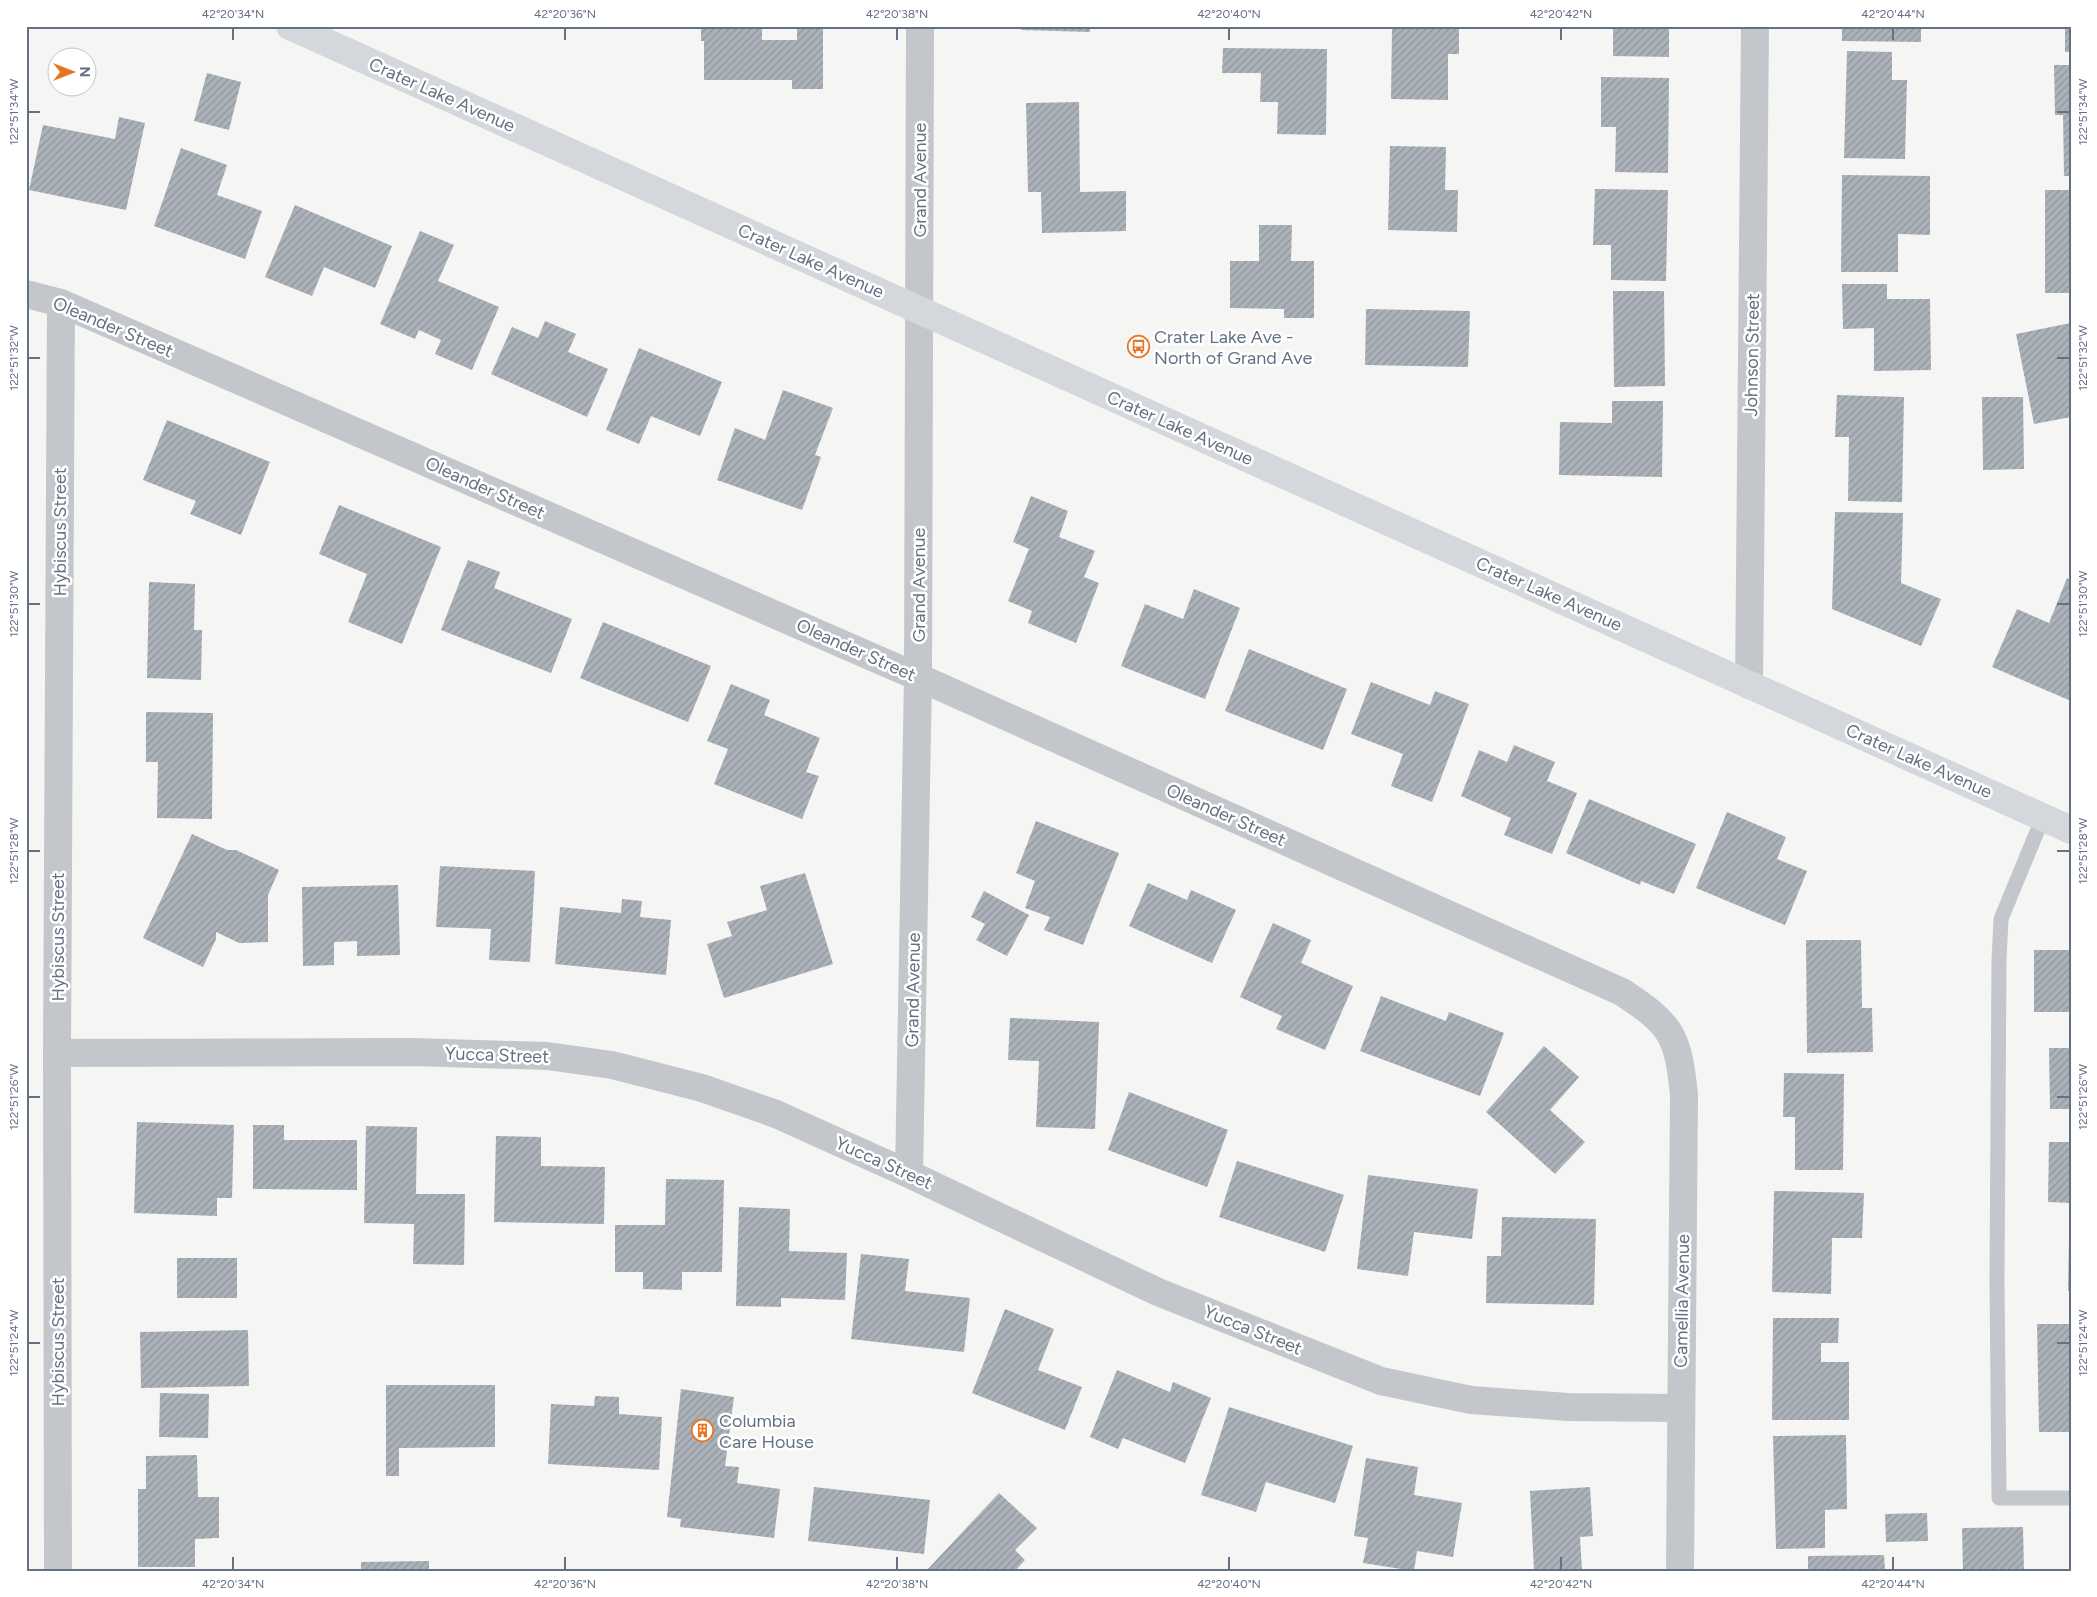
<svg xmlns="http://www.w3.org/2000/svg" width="2097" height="1597" font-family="Figtree,sans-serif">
  <defs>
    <pattern id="building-hatch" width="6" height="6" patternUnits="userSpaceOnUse" patternTransform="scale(1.25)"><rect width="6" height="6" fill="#acb2b9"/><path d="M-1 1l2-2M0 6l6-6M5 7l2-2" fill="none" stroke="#90959c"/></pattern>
  </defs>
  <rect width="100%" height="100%" fill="#f5f6f3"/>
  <path fill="url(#building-hatch)" d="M 701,26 L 762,26 L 762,40 L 797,40 L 797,26 L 823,26 L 823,89 L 792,89 L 792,80 L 704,80 L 704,41 L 701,41 Z
    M 1021,26 L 1090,26 L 1090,32 L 1021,30 Z
    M 1392,26 L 1459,26 L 1459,54 L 1448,54 L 1448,100 L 1391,99 Z
    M 1613,26 L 1669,26 L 1669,57 L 1613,56 Z
    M 1842,26 L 1921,26 L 1921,42 L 1842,41 Z
    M 2065,26 L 2071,26 L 2071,52 L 2065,52 Z
    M 1223,48 L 1327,49 L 1326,135 L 1277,134 L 1278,102 L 1260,102 L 1261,73 L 1222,73 Z
    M 1847,51 L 1892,52 L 1892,80 L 1907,80 L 1905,159 L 1844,158 Z
    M 2054,65 L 2071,65 L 2071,176 L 2064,176 L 2063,115 L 2055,115 Z
    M 207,73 L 241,82 L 229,130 L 194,121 Z
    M 1601,77 L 1669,78 L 1668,173 L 1615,172 L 1616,127 L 1601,127 Z
    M 1079,102 L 1080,192 L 1126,191 L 1126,231 L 1042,233 L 1041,192 L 1028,192 L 1026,103 Z
    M 119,117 L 145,123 L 126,210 L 29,190 L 43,125 L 115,139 Z
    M 1390,146 L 1446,147 L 1445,190 L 1458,190 L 1457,232 L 1388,230 Z
    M 181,148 L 227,165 L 217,195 L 262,211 L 245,259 L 154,226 Z
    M 1842,175 L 1930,176 L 1930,235 L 1898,234 L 1898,272 L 1841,272 Z
    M 1595,189 L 1668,190 L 1666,281 L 1611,280 L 1611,245 L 1593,245 Z
    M 2045,190 L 2071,190 L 2071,293 L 2045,293 Z
    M 295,205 L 392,246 L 375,288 L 324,267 L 312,296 L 265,277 Z
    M 1259,225 L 1292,225 L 1291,261 L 1314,261 L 1314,318 L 1284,318 L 1284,309 L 1230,308 L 1230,261 L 1259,261 Z
    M 420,231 L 454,245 L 438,281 L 499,307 L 472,370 L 435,354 L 441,340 L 419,330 L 415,339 L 380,324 Z
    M 1842,284 L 1887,284 L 1887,299 L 1930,299 L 1931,370 L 1874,371 L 1874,328 L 1843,329 Z
    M 1613,291 L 1664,291 L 1665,386 L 1614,387 Z
    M 1366,309 L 1470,311 L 1468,367 L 1365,365 Z
    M 545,321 L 576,334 L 568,352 L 608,369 L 587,417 L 491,374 L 512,327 L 538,338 Z
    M 2071,323 L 2071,417 L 2034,424 L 2016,334 Z
    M 639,348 L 722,382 L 700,436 L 651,416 L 639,444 L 606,430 Z
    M 783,390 L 833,408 L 815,455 L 821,457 L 802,510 L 717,480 L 735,428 L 765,440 Z
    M 1837,395 L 1904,397 L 1902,502 L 1848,501 L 1849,437 L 1835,437 Z
    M 1982,397 L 2023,397 L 2024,469 L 1983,470 Z
    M 1612,401 L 1663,401 L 1662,477 L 1559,475 L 1560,422 L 1612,423 Z
    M 167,420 L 270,462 L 241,535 L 190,514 L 196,501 L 143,480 Z
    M 1031,496 L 1068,511 L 1059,537 L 1095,551 L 1084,577 L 1099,583 L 1076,643 L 1028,623 L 1032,611 L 1008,601 L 1029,549 L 1013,542 Z
    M 339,505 L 441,547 L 402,644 L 348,622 L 367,574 L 319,554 Z
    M 1835,512 L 1903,513 L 1901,583 L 1941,599 L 1921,646 L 1832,609 Z
    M 468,560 L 500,572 L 494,588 L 572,619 L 551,673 L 441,630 Z
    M 2067,578 L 2071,580 L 2071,701 L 1992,667 L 2017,609 L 2049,623 Z
    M 149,582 L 195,584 L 194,630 L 202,630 L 201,680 L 147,678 Z
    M 1194,589 L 1240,608 L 1205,699 L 1121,666 L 1145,604 L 1183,619 Z
    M 603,622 L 711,666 L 688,722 L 580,678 Z
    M 1249,649 L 1347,689 L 1323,750 L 1225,711 Z
    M 1371,682 L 1430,705 L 1435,691 L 1469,704 L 1432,802 L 1391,786 L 1403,754 L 1351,734 Z
    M 731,684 L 770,700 L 764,715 L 820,738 L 806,772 L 819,776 L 802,819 L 714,784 L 728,749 L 707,741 Z
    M 146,712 L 213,713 L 212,819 L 157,818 L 158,762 L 146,762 Z
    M 1514,745 L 1555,762 L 1547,781 L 1577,793 L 1552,854 L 1504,835 L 1511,818 L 1461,796 L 1479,750 L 1507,762 Z
    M 1589,799 L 1696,844 L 1674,894 L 1641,881 L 1640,885 L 1566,853 Z
    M 1727,812 L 1786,837 L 1777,859 L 1807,871 L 1785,925 L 1696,888 Z
    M 1036,821 L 1119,853 L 1083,945 L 1044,930 L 1050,917 L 1025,908 L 1035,881 L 1016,873 Z
    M 192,834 L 227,850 L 236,850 L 279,870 L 268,895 L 268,942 L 239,943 L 216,932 L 216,939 L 203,967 L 143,938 Z
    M 440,866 L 535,871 L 530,962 L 489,960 L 491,929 L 436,927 Z
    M 805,873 L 833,964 L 724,998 L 707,944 L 732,936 L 727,922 L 767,910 L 760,886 Z
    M 1148,883 L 1187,900 L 1191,890 L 1236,910 L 1212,963 L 1129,926 Z
    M 398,885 L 400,955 L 357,956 L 357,941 L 334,942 L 334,965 L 303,966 L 302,887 Z
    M 984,891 L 1029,915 L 1007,956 L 976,940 L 985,924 L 971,917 Z
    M 622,899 L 642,901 L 640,917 L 671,920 L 666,975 L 555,964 L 560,907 L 621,913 Z
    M 1273,923 L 1311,940 L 1301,963 L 1353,986 L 1325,1050 L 1276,1029 L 1282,1016 L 1240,997 Z
    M 1806,940 L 1861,940 L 1862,1008 L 1872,1008 L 1873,1052 L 1807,1053 Z
    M 2034,950 L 2071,950 L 2071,1012 L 2034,1012 Z
    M 1381,996 L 1446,1021 L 1449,1012 L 1504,1033 L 1480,1096 L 1360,1051 Z
    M 1010,1018 L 1099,1022 L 1095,1129 L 1036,1127 L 1039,1061 L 1008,1060 Z
    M 1544,1046 L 1579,1077 L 1550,1110 L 1585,1142 L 1555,1174 L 1486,1112 Z
    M 2049,1048 L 2071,1048 L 2071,1109 L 2050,1109 Z
    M 1784,1073 L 1844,1074 L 1843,1170 L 1795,1170 L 1795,1117 L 1783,1117 Z
    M 1129,1092 L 1228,1130 L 1207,1187 L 1108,1150 Z
    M 137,1122 L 234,1125 L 232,1198 L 217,1198 L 217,1216 L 134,1213 Z
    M 253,1125 L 284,1125 L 284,1140 L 357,1140 L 357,1190 L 253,1189 Z
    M 366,1126 L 417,1127 L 416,1194 L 465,1194 L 464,1265 L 413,1264 L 414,1224 L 364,1223 Z
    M 496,1136 L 541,1137 L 541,1166 L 605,1167 L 604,1224 L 494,1222 Z
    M 2049,1142 L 2071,1142 L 2071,1203 L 2048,1202 Z
    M 1237,1161 L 1344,1195 L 1325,1252 L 1219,1217 Z
    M 1368,1175 L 1478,1189 L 1472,1239 L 1414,1232 L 1408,1276 L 1357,1269 Z
    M 666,1179 L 724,1180 L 722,1272 L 682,1272 L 682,1290 L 643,1289 L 643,1272 L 615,1272 L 615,1225 L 665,1225 Z
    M 1774,1191 L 1864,1193 L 1862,1238 L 1832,1238 L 1831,1294 L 1772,1292 Z
    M 739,1207 L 790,1209 L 789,1251 L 847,1253 L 845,1300 L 781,1298 L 781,1307 L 736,1306 Z
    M 1502,1217 L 1596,1219 L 1594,1305 L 1486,1303 L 1487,1256 L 1501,1256 Z
    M 2069,1239 L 2071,1239 L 2071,1291 L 2068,1291 Z
    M 861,1254 L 909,1259 L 905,1291 L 970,1298 L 964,1352 L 851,1339 Z
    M 177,1258 L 237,1258 L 237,1298 L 177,1298 Z
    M 1005,1309 L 1054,1329 L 1038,1370 L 1082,1387 L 1065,1430 L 972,1393 Z
    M 1773,1318 L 1839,1318 L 1838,1343 L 1821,1343 L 1821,1362 L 1849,1362 L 1849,1420 L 1772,1420 Z
    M 2037,1324 L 2071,1324 L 2071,1432 L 2039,1432 Z
    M 248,1330 L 249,1386 L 141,1388 L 140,1332 Z
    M 1117,1370 L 1170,1392 L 1173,1382 L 1211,1398 L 1185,1463 L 1123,1438 L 1118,1449 L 1090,1437 Z
    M 386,1385 L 495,1385 L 495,1447 L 399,1448 L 399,1476 L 386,1476 Z
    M 681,1389 L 734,1397 L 725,1466 L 739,1467 L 737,1483 L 780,1489 L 774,1538 L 680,1527 L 681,1519 L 667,1517 Z
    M 160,1393 L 209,1394 L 208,1438 L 159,1437 Z
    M 595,1396 L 619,1397 L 619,1414 L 662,1417 L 659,1470 L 548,1464 L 551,1404 L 594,1406 Z
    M 1229,1407 L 1353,1446 L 1335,1503 L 1266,1482 L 1256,1512 L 1201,1495 Z
    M 1846,1435 L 1847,1509 L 1825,1510 L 1825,1548 L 1776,1549 L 1773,1436 Z
    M 197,1455 L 198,1497 L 219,1497 L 219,1538 L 195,1539 L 195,1567 L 138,1567 L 138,1489 L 146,1489 L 146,1456 Z
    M 1366,1458 L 1418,1467 L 1414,1495 L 1462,1503 L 1453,1557 L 1417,1551 L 1414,1571 L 1363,1563 L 1368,1538 L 1354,1536 Z
    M 814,1487 L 930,1500 L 924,1554 L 808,1541 Z
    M 1590,1487 L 1593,1536 L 1580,1537 L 1582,1571 L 1534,1571 L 1530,1491 Z
    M 999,1493 L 1037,1528 L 1015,1550 L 1025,1560 L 1015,1571 L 926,1571 Z
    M 1927,1513 L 1928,1541 L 1886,1542 L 1885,1514 Z
    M 2023,1527 L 2024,1571 L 1963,1571 L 1962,1528 Z
    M 1884,1555 L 1885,1571 L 1808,1571 L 1808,1556 Z
    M 429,1561 L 429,1571 L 361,1571 L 361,1562 Z"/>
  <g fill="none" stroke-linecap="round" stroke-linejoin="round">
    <path stroke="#c3c6ca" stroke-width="15" d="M 2043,817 L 2001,919 L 1999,960 L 1997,1280 L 1999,1498 L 2071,1498"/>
    <path stroke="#c3c6ca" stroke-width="28" d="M 26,294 L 61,303 L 918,677 L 1622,992 C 1672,1025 1678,1035 1684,1095 L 1680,1571
      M 1749,685 L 1755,26
      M 57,1053 L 413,1052 L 547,1056 L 612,1065 L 702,1088 L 776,1114 L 909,1174 L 1158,1292 L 1381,1381 L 1471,1400 L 1568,1407 L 1681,1408
      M 909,1174 L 918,677 L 920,26
      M 58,1571 L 57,1053 L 61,303"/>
    <path stroke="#d4d7dc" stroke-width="28" d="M 290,26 L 2071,830"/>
  </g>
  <path fill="none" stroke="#647084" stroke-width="2" d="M 233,28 L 233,40M 565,28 L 565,40M 897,28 L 897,40M 1229,28 L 1229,40M 1561,28 L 1561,40M 1893,28 L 1893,40M 28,112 L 40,112M 2057,112 L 2070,112M 28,358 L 40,358M 2057,358 L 2070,358M 28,604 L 40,604M 2057,604 L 2070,604M 28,851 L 40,851M 2057,851 L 2070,851M 28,1097 L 40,1097M 2057,1097 L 2070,1097M 28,1343 L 40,1343M 2057,1343 L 2070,1343M 233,1557 L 233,1570M 565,1557 L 565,1570M 897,1557 L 897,1570M 1229,1557 L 1229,1570M 1561,1557 L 1561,1570M 1893,1557 L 1893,1570"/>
  <defs>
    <symbol id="bus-ring" viewBox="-11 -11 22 22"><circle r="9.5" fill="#fff" stroke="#e77622" stroke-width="1.5"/><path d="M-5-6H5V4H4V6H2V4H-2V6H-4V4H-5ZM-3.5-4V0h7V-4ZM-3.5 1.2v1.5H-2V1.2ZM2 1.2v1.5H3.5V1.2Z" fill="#e77622"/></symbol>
    <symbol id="building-ring" viewBox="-11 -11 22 22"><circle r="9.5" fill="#fff" stroke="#e77622" stroke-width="1.5"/><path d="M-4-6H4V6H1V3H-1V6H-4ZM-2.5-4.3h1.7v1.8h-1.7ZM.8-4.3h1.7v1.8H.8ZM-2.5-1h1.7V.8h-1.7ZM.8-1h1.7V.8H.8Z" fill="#e77622"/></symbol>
  </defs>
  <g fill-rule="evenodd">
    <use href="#bus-ring" x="1126" y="334" width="25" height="25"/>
    <use href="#building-ring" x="690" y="1418" width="25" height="25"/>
  </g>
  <g text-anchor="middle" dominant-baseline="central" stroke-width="5" stroke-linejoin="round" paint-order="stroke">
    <g font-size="18" fill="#647084" stroke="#fff">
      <text transform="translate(442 95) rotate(24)">Crater Lake Avenue</text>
      <text transform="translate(920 180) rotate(-90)">Grand Avenue</text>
      <text transform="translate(811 261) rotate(24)">Crater Lake Avenue</text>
      <text transform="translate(113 327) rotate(23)">Oleander Street</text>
      <text transform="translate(1752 355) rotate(-89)">Johnson Street</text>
      <text transform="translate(1180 428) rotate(24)">Crater Lake Avenue</text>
      <text transform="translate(485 488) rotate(24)">Oleander Street</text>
      <text transform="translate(60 532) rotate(-90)">Hybiscus Street</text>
      <text transform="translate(919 585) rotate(-90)">Grand Avenue</text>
      <text transform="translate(1549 594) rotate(24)">Crater Lake Avenue</text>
      <text transform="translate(856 650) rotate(24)">Oleander Street</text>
      <text transform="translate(1919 761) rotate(24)">Crater Lake Avenue</text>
      <text transform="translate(1226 815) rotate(24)">Oleander Street</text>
      <text transform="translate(58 937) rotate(-90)">Hybiscus Street</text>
      <text transform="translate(913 990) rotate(-89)">Grand Avenue</text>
      <text transform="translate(497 1055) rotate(2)">Yucca Street</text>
      <text transform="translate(884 1163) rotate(24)">Yucca Street</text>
      <text transform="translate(1682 1301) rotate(-89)">Camellia Avenue</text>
      <text transform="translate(1253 1330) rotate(22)">Yucca Street</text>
      <text transform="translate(58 1342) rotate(-90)">Hybiscus Street</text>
    </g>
    <g font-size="18" fill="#647084" stroke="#fff" text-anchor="start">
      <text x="1154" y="337">Crater Lake Ave -<tspan x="1154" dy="21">North of Grand Ave</tspan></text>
      <text x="719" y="1421">Columbia<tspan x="719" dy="21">Care House</tspan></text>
    </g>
  </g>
  <rect width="2097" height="1597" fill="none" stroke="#ffffff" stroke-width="55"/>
  <g transform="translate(72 72) rotate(90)"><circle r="24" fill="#ffffff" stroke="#c1c6ce"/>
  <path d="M0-4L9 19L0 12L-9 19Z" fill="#e77622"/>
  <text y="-8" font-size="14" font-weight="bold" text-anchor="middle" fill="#647084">N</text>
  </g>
  <rect x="28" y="28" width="2042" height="1542" fill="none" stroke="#647084" stroke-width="2"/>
  <g font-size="12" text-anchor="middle" fill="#647084">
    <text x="233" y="18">42°20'34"N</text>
    <text x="565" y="18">42°20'36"N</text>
    <text x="897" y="18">42°20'38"N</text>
    <text x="1229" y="18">42°20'40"N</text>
    <text x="1561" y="18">42°20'42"N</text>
    <text x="1893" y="18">42°20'44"N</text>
    <text transform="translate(2083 112) rotate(-90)" y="4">122°51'34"W</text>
    <text transform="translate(14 112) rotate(-90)" y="4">122°51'34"W</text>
    <text transform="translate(2083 358) rotate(-90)" y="4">122°51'32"W</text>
    <text transform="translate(14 358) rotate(-90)" y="4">122°51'32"W</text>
    <text transform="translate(2083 604) rotate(-90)" y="4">122°51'30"W</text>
    <text transform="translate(14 604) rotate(-90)" y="4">122°51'30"W</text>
    <text transform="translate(2083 851) rotate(-90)" y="4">122°51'28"W</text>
    <text transform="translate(14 851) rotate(-90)" y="4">122°51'28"W</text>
    <text transform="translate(2083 1097) rotate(-90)" y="4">122°51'26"W</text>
    <text transform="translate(14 1097) rotate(-90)" y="4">122°51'26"W</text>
    <text transform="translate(2083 1343) rotate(-90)" y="4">122°51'24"W</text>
    <text transform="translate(14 1343) rotate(-90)" y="4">122°51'24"W</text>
    <text x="233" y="1588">42°20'34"N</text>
    <text x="565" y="1588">42°20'36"N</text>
    <text x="897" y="1588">42°20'38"N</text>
    <text x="1229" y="1588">42°20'40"N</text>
    <text x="1561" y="1588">42°20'42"N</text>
    <text x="1893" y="1588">42°20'44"N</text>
  </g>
</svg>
